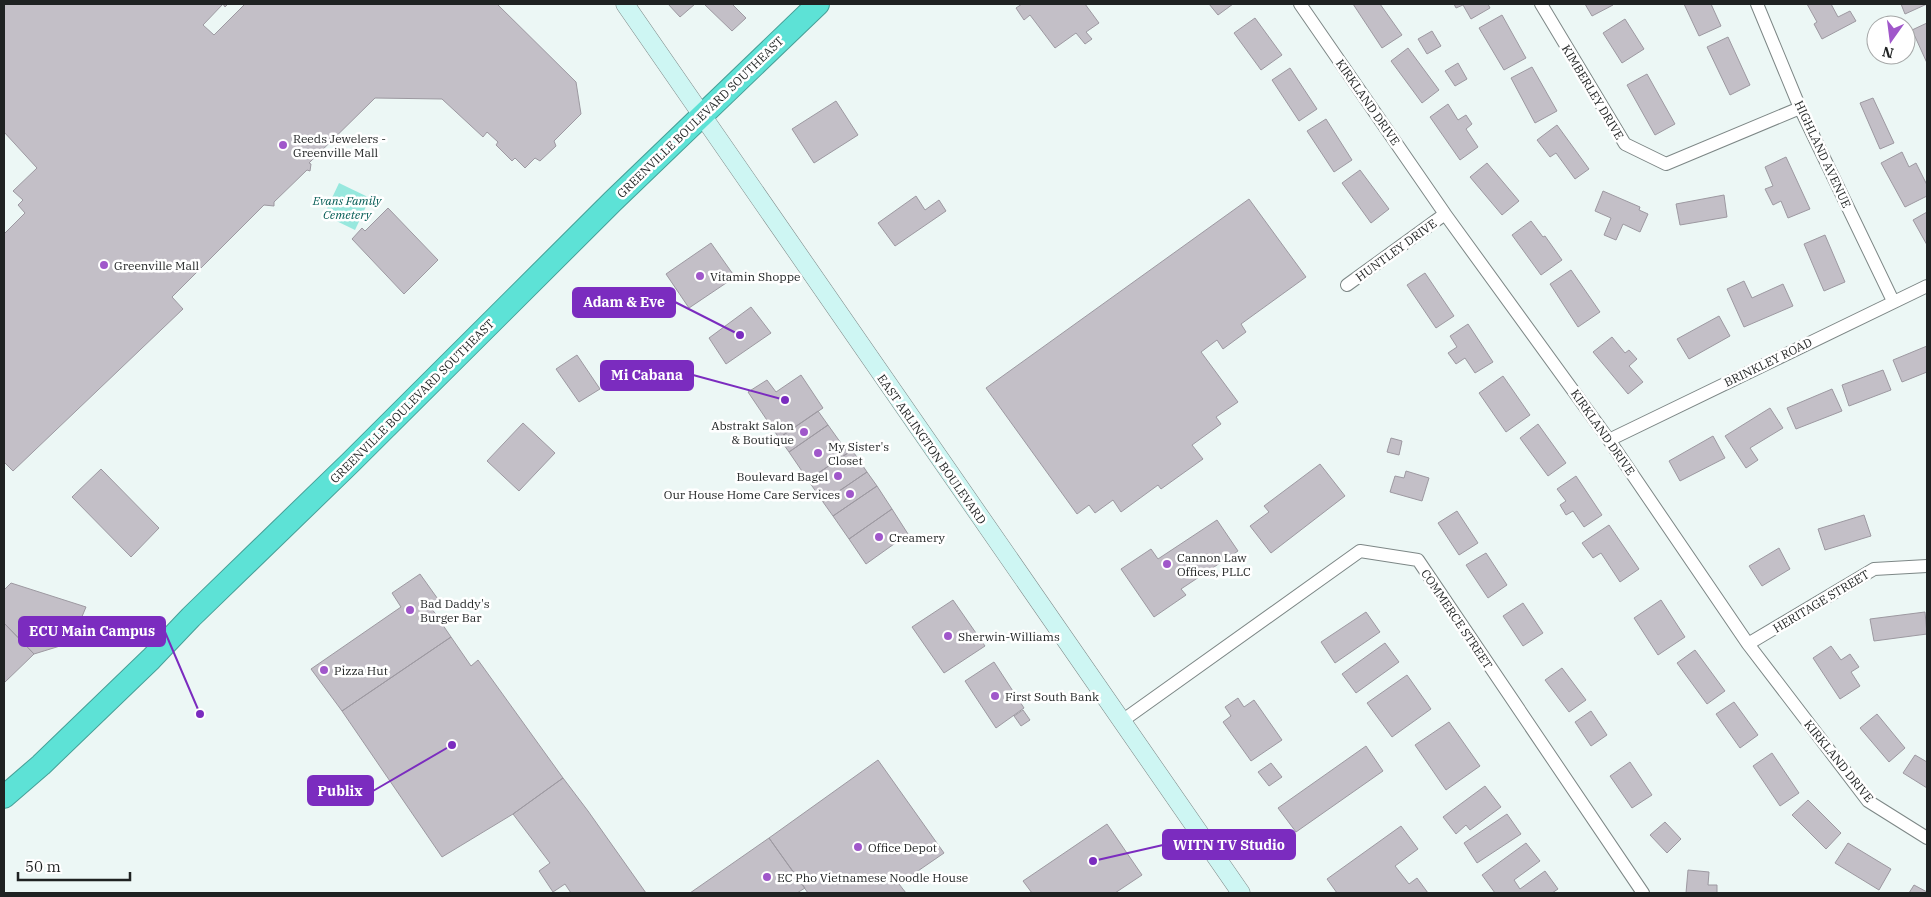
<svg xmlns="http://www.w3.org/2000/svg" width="1931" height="897" font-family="'IBM Plex Serif',serif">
  <rect width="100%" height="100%" fill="#ecf7f5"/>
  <path fill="#97e8de" d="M 339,183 L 370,198 L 355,230 L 324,215 Z"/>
  <path fill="#c3bfc7" stroke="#9d99a1" d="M 4,4 L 228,4 L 225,7 L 223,4 L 203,25 L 214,35 L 245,4 L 497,4 L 576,82 L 581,114 L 554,141 L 556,146 L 540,161 L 535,158 L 525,168 L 515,158 L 512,161 L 496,145 L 498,142 L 487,132 L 483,137 L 442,99 L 375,98 L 309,163 L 311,164 L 310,171 L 307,170 L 274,202 L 274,206 L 264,205 L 172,297 L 183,309 L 13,471 L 4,462 L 4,234 L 25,213 L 18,205 L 23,200 L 13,191 L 37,168 L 4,132 Z
    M 668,4 L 695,4 L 680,17 Z
    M 704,4 L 732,4 L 746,18 L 732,31 Z
    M 1022,4 L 1085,4 L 1099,23 L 1086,32 L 1092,39 L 1085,44 L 1076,33 L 1055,48 L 1030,15 L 1024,20 L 1016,8 Z
    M 1209,4 L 1233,4 L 1218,15 Z
    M 1353,4 L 1380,4 L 1402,35 L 1382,48 Z
    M 1454,4 L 1488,4 L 1490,8 L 1471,19 L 1463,5 L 1456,8 Z
    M 1585,4 L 1613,4 L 1613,5 L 1592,16 Z
    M 1684,4 L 1711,4 L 1721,26 L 1699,36 Z
    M 1807,4 L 1831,4 L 1838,17 L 1850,11 L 1856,21 L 1822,39 L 1814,24 L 1817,22 Z
    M 1901,4 L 1927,4 L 1905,14 Z
    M 1502,15 L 1526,58 L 1504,70 L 1479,28 Z
    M 1255,18 L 1282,55 L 1261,70 L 1234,33 Z
    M 1625,19 L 1644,49 L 1622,63 L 1603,33 Z
    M 1927,23 L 1927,63 L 1912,30 Z
    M 1432,31 L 1441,46 L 1427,54 L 1418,39 Z
    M 1728,37 L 1750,85 L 1730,95 L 1707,47 Z
    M 1408,48 L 1439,90 L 1422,103 L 1391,61 Z
    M 1458,63 L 1467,79 L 1455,86 L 1445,71 Z
    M 1532,67 L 1557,111 L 1535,123 L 1511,78 Z
    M 1290,68 L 1317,109 L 1299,121 L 1272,80 Z
    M 1647,74 L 1675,124 L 1655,135 L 1627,85 Z
    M 1873,98 L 1894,143 L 1880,149 L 1860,103 Z
    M 836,101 L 858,135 L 814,163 L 792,129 Z
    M 1448,104 L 1458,120 L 1466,115 L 1472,124 L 1466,129 L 1478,147 L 1460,160 L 1430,117 Z
    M 1326,119 L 1352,160 L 1334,172 L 1307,131 Z
    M 1557,125 L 1589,169 L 1575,179 L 1556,153 L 1550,157 L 1537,140 Z
    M 1902,152 L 1909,167 L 1916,163 L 1927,185 L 1927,196 L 1905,207 L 1881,163 Z
    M 1786,157 L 1810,209 L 1788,218 L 1781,201 L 1773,205 L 1765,189 L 1773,186 L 1765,167 Z
    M 1487,163 L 1519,201 L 1502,215 L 1470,177 Z
    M 1360,170 L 1389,209 L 1371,223 L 1342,183 Z
    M 1603,191 L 1640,207 L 1639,210 L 1648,214 L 1640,232 L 1623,224 L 1616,240 L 1604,235 L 1611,218 L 1595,211 Z
    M 1724,195 L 1727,217 L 1680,225 L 1676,204 Z
    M 916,196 L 925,210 L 939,200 L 946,211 L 895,246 L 878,223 Z
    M 1249,199 L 1306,277 L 1241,324 L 1246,332 L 1223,349 L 1217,340 L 1201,352 L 1238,402 L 1216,417 L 1221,424 L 1192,445 L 1203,459 L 1161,489 L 1158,485 L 1121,512 L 1113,500 L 1095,513 L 1089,505 L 1077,514 L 986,388 Z
    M 388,208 L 438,260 L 404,294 L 352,239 L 362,228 L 365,231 Z
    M 1927,212 L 1927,245 L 1913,220 Z
    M 1531,221 L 1543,237 L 1545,236 L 1562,260 L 1541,275 L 1512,235 Z
    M 1825,235 L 1845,282 L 1824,291 L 1804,244 Z
    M 711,243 L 735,277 L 689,308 L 666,274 Z
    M 1571,270 L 1600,312 L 1578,327 L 1550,284 Z
    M 1425,273 L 1454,316 L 1436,328 L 1407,285 Z
    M 1744,281 L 1752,298 L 1783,284 L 1793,306 L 1744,327 L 1727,289 Z
    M 751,307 L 771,333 L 726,364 L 709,338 Z
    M 1719,316 L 1730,336 L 1689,359 L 1677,339 Z
    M 1468,324 L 1493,362 L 1475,373 L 1465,358 L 1456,364 L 1448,353 L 1457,347 L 1450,336 Z
    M 1612,337 L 1625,353 L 1629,350 L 1637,359 L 1629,366 L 1643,382 L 1628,394 L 1593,352 Z
    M 1927,346 L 1927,372 L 1902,382 L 1893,360 Z
    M 577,355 L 600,389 L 579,402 L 556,369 Z
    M 1883,370 L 1891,390 L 1849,406 L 1842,385 Z
    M 801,375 L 823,408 L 779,438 L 748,392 L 767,380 L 776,392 Z
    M 1503,376 L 1530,415 L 1506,432 L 1479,393 Z
    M 1832,389 L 1842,411 L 1796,429 L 1787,408 Z
    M 1770,408 L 1783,428 L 1750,448 L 1758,460 L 1746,468 L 1725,436 Z
    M 818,411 L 828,425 L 789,452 L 779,438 Z
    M 523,423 L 555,453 L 519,491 L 487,461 Z
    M 1538,424 L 1566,463 L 1548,476 L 1520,438 Z
    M 828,425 L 848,453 L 808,480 L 789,452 Z
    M 1713,436 L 1725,458 L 1680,481 L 1669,461 Z
    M 1391,438 L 1402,441 L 1399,455 L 1387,452 Z
    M 852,450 L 867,472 L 823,502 L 808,480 Z
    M 1320,464 L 1345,496 L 1271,553 L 1250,526 L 1269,512 L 1264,506 Z
    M 101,469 L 159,528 L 131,557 L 72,497 Z
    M 1406,471 L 1429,478 L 1422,501 L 1390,492 L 1395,476 L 1404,478 Z
    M 867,472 L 877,486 L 833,516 L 823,502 Z
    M 1576,476 L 1602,515 L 1584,527 L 1573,511 L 1566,515 L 1560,505 L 1566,501 L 1557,489 Z
    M 877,486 L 892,509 L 849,539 L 833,516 Z
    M 892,509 L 908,534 L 866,564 L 849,539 Z
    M 1457,511 L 1478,543 L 1459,555 L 1438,523 Z
    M 1864,515 L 1871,536 L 1825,550 L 1818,529 Z
    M 1217,520 L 1238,551 L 1181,589 L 1186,595 L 1154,617 L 1121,569 L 1151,549 L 1158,559 Z
    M 1609,525 L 1639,569 L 1620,582 L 1601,553 L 1593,558 L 1582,543 Z
    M 1779,548 L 1790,569 L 1762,586 L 1749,566 Z
    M 1486,553 L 1507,585 L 1488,598 L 1466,565 Z
    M 420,574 L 440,602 L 432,609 L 451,637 L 342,711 L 311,669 L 401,607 L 392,593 Z
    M 11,583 L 86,607 L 76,631 L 60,646 L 34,654 L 4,623 L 4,590 Z
    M 953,600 L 985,646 L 944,673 L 912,627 Z
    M 1661,600 L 1685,637 L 1658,655 L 1634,618 Z
    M 1523,603 L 1543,633 L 1523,646 L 1503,616 Z
    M 1366,612 L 1380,632 L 1335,663 L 1321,642 Z
    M 1925,612 L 1927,634 L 1874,641 L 1870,619 Z
    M 4,623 L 34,654 L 4,683 Z
    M 451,637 L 471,666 L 478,660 L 563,778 L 513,814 L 442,857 L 342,711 Z
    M 1385,643 L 1399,662 L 1356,693 L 1342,674 Z
    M 1831,646 L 1841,660 L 1850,654 L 1859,667 L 1851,672 L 1860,686 L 1840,699 L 1813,658 Z
    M 1695,650 L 1725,691 L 1707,704 L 1677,663 Z
    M 994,662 L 1024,708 L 996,728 L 965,681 Z
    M 1562,668 L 1586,700 L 1569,712 L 1545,680 Z
    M 1407,675 L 1431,709 L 1392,737 L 1367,703 Z
    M 1238,698 L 1244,707 L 1254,700 L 1282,740 L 1251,761 L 1223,722 L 1231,716 L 1225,707 Z
    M 1734,702 L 1758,735 L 1740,748 L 1716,714 Z
    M 1023,710 L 1030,720 L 1021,726 L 1014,716 Z
    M 1591,711 L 1607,735 L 1591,746 L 1575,722 Z
    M 1877,714 L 1905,748 L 1889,762 L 1860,728 Z
    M 1449,722 L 1480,766 L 1446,790 L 1415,745 Z
    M 1366,746 L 1383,771 L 1296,832 L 1278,808 Z
    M 1772,753 L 1799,793 L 1780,806 L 1753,766 Z
    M 1915,755 L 1927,762 L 1927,788 L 1903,773 Z
    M 878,760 L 944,853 L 899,884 L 906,893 L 808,893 L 769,838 Z
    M 1630,762 L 1652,795 L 1632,808 L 1610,776 Z
    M 1271,763 L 1282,777 L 1269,786 L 1258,772 Z
    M 563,778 L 588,811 L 646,893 L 571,893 L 565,884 L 553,892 L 539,871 L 550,863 L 513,814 Z
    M 1485,786 L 1501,807 L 1470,830 L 1466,825 L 1456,834 L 1443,817 Z
    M 1808,800 L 1841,833 L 1826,849 L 1792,815 Z
    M 1507,814 L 1521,834 L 1477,863 L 1464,843 Z
    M 1665,822 L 1681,839 L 1667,853 L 1650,835 Z
    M 1107,824 L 1142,875 L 1115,893 L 1032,893 L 1023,881 Z
    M 1401,826 L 1418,849 L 1395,866 L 1409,884 L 1417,878 L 1428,893 L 1337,893 L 1327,879 Z
    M 769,838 L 805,888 L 797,893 L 690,893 Z
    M 1526,843 L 1540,861 L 1514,880 L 1520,889 L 1545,871 L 1558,889 L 1552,893 L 1495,893 L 1482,875 Z
    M 1848,843 L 1891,869 L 1879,890 L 1835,863 Z
    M 1688,870 L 1709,872 L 1708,885 L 1717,885 L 1717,893 L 1686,893 Z
    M 1914,885 L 1927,892 L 1927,893 L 1909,893 Z"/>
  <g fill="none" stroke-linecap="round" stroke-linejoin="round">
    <defs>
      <path id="street" d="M 1300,4 L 1445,214 L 1609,440 L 1748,644 L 1868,801 L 1927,838
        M 1541,4 L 1625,144 L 1666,164 L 1800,108
        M 1757,4 L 1800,108 L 1893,301
        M 1347,285 L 1445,214
        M 1609,440 L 1927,286
        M 1748,644 L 1874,569 L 1927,566
        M 1122,721 L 1360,551 L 1418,560 L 1643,893"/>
      <path id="secondary" d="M 625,4 L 1241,893"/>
      <path id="highway" d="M 4,797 L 41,765 L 151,659 L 191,617 L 351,462 L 613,201 L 818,4"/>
    </defs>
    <use href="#street" stroke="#7d8786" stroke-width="14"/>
    <use href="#secondary" stroke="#7d8786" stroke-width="19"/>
    <use href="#highway" stroke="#479f97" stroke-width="24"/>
    <use href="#street" stroke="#fff" stroke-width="12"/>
    <use href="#secondary" stroke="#cef6f3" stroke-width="18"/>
    <use href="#highway" stroke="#5de2d6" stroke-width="22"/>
  </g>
  <g fill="#a057ca" stroke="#fff" stroke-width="2">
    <circle cx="283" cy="145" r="5"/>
    <circle cx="104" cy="265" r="5"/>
    <circle cx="700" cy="276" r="5"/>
    <circle cx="804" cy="432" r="5"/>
    <circle cx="818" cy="453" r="5"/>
    <circle cx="838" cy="476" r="5"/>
    <circle cx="850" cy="494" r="5"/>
    <circle cx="879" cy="537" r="5"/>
    <circle cx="1167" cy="564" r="5"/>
    <circle cx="410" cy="610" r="5"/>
    <circle cx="948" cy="636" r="5"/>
    <circle cx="324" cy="670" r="5"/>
    <circle cx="995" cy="696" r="5"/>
    <circle cx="858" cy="847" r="5"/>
    <circle cx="767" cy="877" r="5"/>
  </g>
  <g text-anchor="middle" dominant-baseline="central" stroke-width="5" stroke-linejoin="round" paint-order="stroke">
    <g font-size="12" fill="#1f2222" stroke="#fff">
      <text transform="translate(1593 92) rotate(59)">KIMBERLEY DRIVE</text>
      <text transform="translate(1368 102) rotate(55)">KIRKLAND DRIVE</text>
      <text transform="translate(700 117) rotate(-44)">GREENVILLE BOULEVARD SOUTHEAST</text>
      <text transform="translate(1823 154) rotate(65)">HIGHLAND AVENUE</text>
      <text transform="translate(1396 250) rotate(-36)">HUNTLEY DRIVE</text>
      <text transform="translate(1768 362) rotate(-26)">BRINKLEY ROAD</text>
      <text transform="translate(412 401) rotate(-45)">GREENVILLE BOULEVARD SOUTHEAST</text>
      <text transform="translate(1603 432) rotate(55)">KIRKLAND DRIVE</text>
      <text transform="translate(932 449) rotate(55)">EAST ARLINGTON BOULEVARD</text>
      <text transform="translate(1821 601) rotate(-31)">HERITAGE STREET</text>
      <text transform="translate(1457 619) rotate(56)">COMMERCE STREET</text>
      <text transform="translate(1839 761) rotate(51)">KIRKLAND DRIVE</text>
    </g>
    <g font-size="12" fill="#1f2222" stroke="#fff" text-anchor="start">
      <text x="293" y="138">Reeds Jewelers -<tspan x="293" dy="14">Greenville Mall</tspan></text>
      <text x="114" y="265">Greenville Mall</text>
      <text x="710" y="276">Vitamin Shoppe</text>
      <text x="794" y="425" text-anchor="end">Abstrakt Salon<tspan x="794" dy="14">&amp; Boutique</tspan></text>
      <text x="828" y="446">My Sister's<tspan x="828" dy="14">Closet</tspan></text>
      <text x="828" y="476" text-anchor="end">Boulevard Bagel</text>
      <text x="840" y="494" text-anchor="end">Our House Home Care Services</text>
      <text x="889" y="537">Creamery</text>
      <text x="1177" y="557">Cannon Law<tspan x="1177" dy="14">Offices, PLLC</tspan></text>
      <text x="420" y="603">Bad Daddy's<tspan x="420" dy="14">Burger Bar</tspan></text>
      <text x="958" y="636">Sherwin-Williams</text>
      <text x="334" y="670">Pizza Hut</text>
      <text x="1005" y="696">First South Bank</text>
      <text x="868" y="847">Office Depot</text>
      <text x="777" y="877">EC Pho Vietnamese Noodle House</text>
    </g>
    <g font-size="12" font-style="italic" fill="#035b54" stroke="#fff">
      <text x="347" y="200">Evans Family<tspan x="347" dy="14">Cemetery</tspan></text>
    </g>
  </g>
  <path fill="none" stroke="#7b2cbf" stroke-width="2" d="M740 335L675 302M785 400L693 375M200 714L165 632M452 745L373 791M1093 861L1163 845"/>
  <g fill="#7b2cbf" stroke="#fff" stroke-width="2">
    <circle cx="740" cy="335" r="5"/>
    <circle cx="785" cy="400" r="5"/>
    <circle cx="200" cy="714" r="5"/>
    <circle cx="452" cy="745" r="5"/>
    <circle cx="1093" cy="861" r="5"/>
  </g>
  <g fill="#7b2cbf" stroke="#7b2cbf" stroke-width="2">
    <rect x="573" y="288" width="102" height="29" rx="5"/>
    <rect x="601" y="361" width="92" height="29" rx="5"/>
    <rect x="19" y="617" width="146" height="29" rx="5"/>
    <rect x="308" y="776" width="65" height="29" rx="5"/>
    <rect x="1163" y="830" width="132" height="29" rx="5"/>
  </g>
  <g font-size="14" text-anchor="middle" font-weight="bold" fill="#fff">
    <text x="624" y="307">Adam &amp; Eve</text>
    <text x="647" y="380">Mi Cabana</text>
    <text x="92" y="636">ECU Main Campus</text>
    <text x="340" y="796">Publix</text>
    <text x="1229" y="850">WITN TV Studio</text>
  </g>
  <rect width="1931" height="897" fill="none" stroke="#1f2222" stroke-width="10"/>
  <g transform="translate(1891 40) rotate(194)"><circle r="24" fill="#ffffff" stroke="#a5a7a7"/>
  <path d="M0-4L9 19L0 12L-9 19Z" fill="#a057ca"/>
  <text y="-8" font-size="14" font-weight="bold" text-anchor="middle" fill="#1f2222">N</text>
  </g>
  <path d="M18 872v8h112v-8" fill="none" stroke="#1f2222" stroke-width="2.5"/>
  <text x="25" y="872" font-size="15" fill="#1f2222" stroke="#ffffff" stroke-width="4" paint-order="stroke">50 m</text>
</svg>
